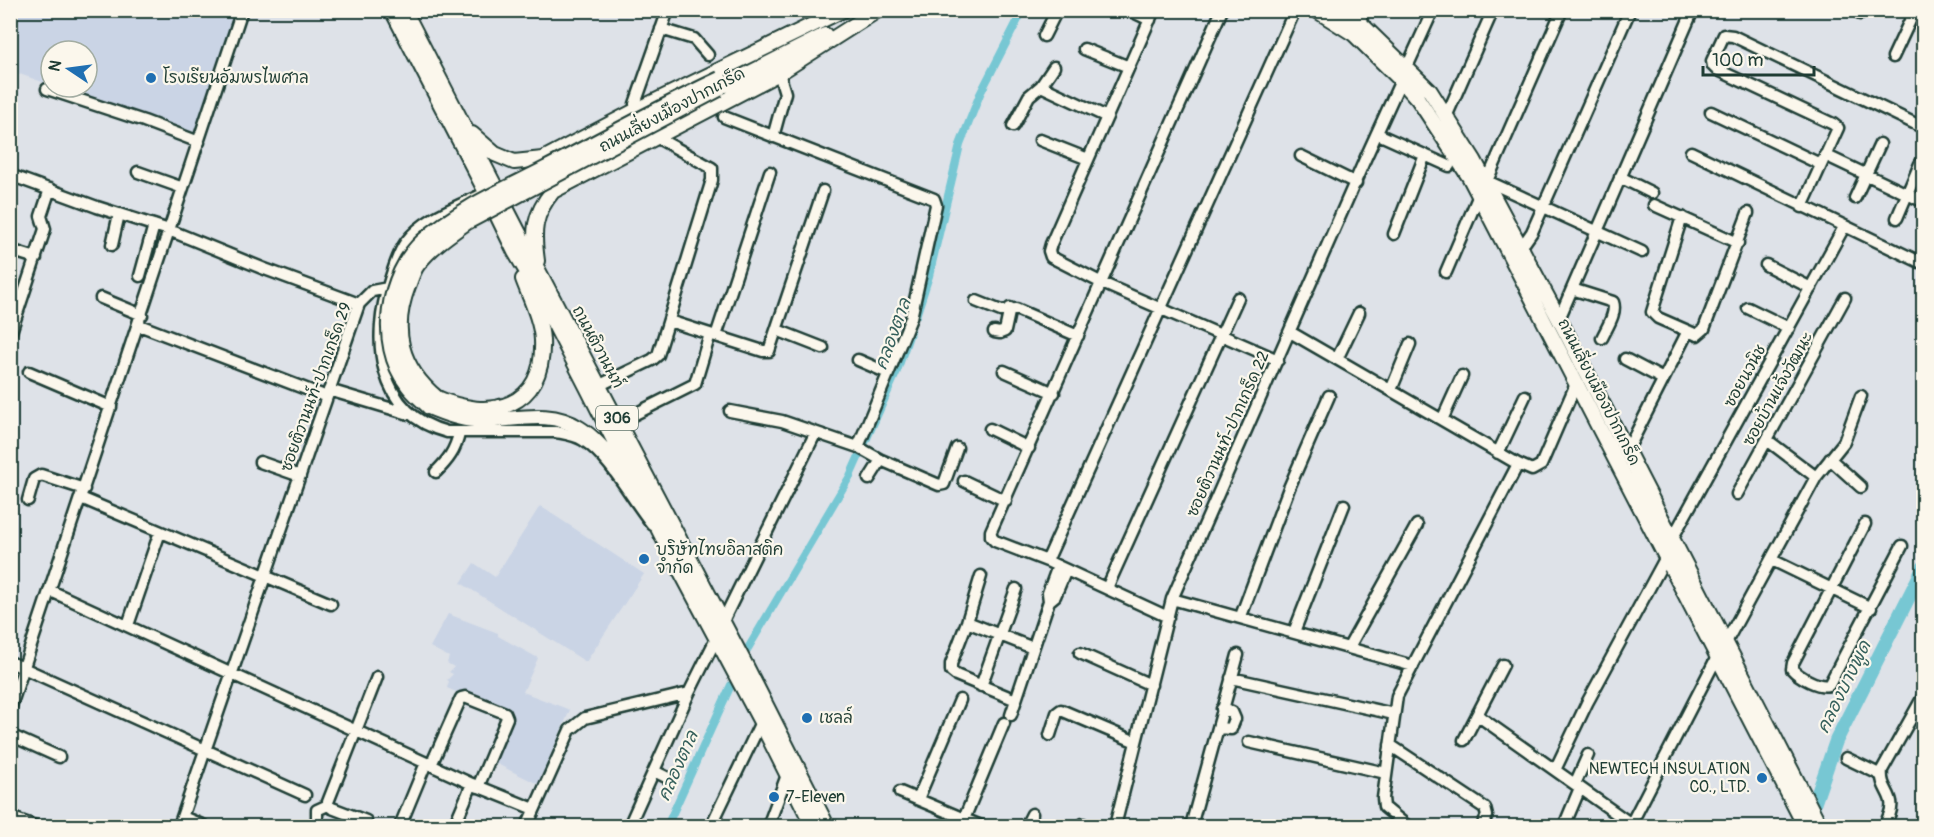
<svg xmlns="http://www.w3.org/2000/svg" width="1934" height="837" font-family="Pangolin,'Playpen Sans Thai',sans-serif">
  <rect width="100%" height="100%" fill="#dee2e8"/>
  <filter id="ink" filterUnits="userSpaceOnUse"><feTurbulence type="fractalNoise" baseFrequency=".0167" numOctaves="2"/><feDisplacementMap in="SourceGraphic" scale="12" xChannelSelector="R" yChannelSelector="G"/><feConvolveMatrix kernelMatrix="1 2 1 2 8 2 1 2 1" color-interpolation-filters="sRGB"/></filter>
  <g filter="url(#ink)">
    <path fill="#cad4e5" d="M 11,11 L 236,11 L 196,135 L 58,87 L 87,87 L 87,51 L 51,51 L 51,85 L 11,71 Z
      M 540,506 L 644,574 L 586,662 L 461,583 L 474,563 L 495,577 Z
      M 448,614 L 498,633 L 498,636 L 538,658 L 523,692 L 570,710 L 538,784 L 491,761 L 513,711 L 470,698 L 447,688 L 449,681 L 447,680 L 453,674 L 449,672 L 454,667 L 447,663 L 449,657 L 430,647 Z"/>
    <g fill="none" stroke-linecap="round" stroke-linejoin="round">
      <path stroke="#77c7d3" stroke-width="8" d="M 916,316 L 929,276 L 960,145 L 980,94 L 1023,10
        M 747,650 L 850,476 L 897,371 L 911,330
        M 667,826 L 731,685"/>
      <path stroke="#77c7d3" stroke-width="14" d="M 1809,819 L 1836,741 L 1924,567"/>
      <defs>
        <path id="minor" d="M 1129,10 L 1150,20
          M 1154,10 L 1051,244 L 1049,251 L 1051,257 L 1102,283 L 1278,360
          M 1562,10 L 1487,181 L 1642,252
          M 1860,14 L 1862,10
          M 1359,22 L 1364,10
          M 661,29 L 694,39 L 708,55
          M 1044,36 L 1057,10
          M 1084,49 L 1129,67
          M 1893,57 L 1915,10
          M 1041,86 L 1054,67
          M 47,89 L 144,121 L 199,142
          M 637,110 L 635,104 L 668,10
          M 1711,112 L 1820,164
          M 724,117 L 934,199 L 936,205 L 911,318 L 858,447
          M 1446,117 L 1493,10
          M 1013,126 L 1029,96 L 1041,86 L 1107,117
          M 1378,134 L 1449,166
          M 773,137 L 785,93 L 779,73
          M 1040,140 L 1088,159
          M 1691,152 L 1924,264
          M 1825,155 L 1924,202
          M 1301,156 L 1356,183
          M 138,172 L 183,188
          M 10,175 L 97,207 L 169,230 L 262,268 L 359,304
          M 1620,177 L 1652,193
          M 479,196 C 454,208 423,219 406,242 C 398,253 394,268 390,280 C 371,339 376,413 447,432 L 556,432 C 566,434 575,435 583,440 C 611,458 631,498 652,524
          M 1855,198 L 1880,144
          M 1654,205 L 1738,243
          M 1802,207 L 1838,128 L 1833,124 L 1716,69 L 1713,66 L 1712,61 L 1724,35 L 1733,36 L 1924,128
          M 1682,217 L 1652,312 L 1658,318 L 1697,335 L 1704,329 L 1748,213
          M 1897,218 L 1920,164
          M 1394,234 L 1425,155
          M 112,245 L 119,214
          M 1520,245 L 1525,242 L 1532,232 L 1630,10
          M 10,250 L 36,258
          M 1766,265 L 1811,288
          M 1446,272 L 1479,195
          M 140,276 L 154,225
          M 1572,289 L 1613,302 C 1617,313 1607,327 1602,338
          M 101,298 L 142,315
          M 976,301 L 1001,311 L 1016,309 L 1078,336
          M 1748,308 L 1789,328
          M 1559,319 L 1693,10
          M 669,321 L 763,351 L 769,351 L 823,191
          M 139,325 L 327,397
          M 777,330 L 823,348
          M 994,332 L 1000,333 L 1005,331 L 1010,308
          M 1290,332 L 1518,464 L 1532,470 L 1541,465 L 1576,384
          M 10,335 L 45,229 L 41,216 L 50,189
          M 716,336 L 770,172
          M 1337,359 L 1359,313
          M 1625,359 L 1663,379
          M 858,360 L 888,373
          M 1004,371 L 1054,393
          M 29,372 L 111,407
          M 600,385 L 652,360 L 658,355 L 712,180 L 712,168 L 656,137
          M 329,390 L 409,414
          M 1391,390 L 1410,344
          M 730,411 L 782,421 L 858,447 L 881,460 L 939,485 L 944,484 L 957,448
          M 1442,420 L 1462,376
          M 619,422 L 695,384 L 710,334
          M 990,429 L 1029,448
          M 1767,440 L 1816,477
          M 1627,451 L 1688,331
          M 1498,453 L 1525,396
          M 1830,459 L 1861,487
          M 260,462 L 300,476
          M 436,472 C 448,460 455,451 459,434
          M 869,479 L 881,460
          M 964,481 L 1006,501
          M 1737,494 L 1845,298
          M 81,498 L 331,604
          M 28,500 L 34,479 L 41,475 L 84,489
          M 1865,524 L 1793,663 L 1792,669 C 1799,677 1819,688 1829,685 L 1902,546
          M 1672,539 L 1844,227
          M 1772,560 L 1871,608
          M 1047,561 L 1295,10
          M 1058,566 L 1048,593 L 1049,601 L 1055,596 L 1066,570
          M 981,576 L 967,622 L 951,664 L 951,671 L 956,675 L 1016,700
          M 1107,588 L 1238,298
          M 51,591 L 472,784 L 534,809
          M 1172,599 L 1413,666
          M 1241,616 L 1289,488 L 1329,396
          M 1168,617 L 1047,561 L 995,541 L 991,537 L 991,531 L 1222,10
          M 723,621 L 815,434
          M 967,622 L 1033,648
          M 128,625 L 160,532
          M 1294,632 L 1344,505
          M 1725,644 L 1816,477 L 1844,442 L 1861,396
          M 1349,647 L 1417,525
          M 1080,653 L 1151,685
          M 10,662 L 305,795
          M 1231,678 L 1394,714
          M 981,686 L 1016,589
          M 10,709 L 242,10
          M 1011,715 L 1049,601
          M 1477,715 L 1634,826
          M 1218,728 L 1231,729 L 1235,719 L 1232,712 L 1222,709
          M 10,735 L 59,757
          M 1050,735 L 1057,713 L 1061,710 L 1136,742
          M 1464,740 L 1503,665
          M 1249,742 L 1386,773
          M 1390,745 L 1485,808 L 1487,816 L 1482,826
          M 1846,758 L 1881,775
          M 431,765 L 461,698 L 465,697 L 505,713 L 507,718 L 478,787
          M 1555,770 L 1587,703 L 1666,557
          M 654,771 L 668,778
          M 1575,784 L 1588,755
          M 900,792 L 981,826
          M 918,799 L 960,700
          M 10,817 L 35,826
          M 183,817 L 204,826
          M 964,819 L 1004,723
          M 366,821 L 332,808 L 328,805 L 328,802 L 377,677
          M 1631,824 L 1717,657
          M 179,826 L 359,304 L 372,291 L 388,288
          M 317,826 L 317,810 L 328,805
          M 400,826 L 426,763
          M 454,826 L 472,784
          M 527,826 L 570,730 L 585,718 L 689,693
          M 629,826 L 689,693 L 716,639
          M 711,826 L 761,722
          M 768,826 L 787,775
          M 1026,826 L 1032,814
          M 1081,826 L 1083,824
          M 1115,826 L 1172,599 L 1366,157 L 1433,10
          M 1191,826 L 1238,655
          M 1407,826 L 1384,807 L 1383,798 L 1397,696 L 1518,464
          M 1564,826 L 1580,788
          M 1884,826 C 1903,794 1879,795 1882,770 L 1924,695"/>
        <path id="major" d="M 392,10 L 486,192 L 515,252 L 534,284 L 588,389 L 663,538 L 761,722 L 813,826
          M 404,10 L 539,272 L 746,666 L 827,826
          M 1316,10 L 1354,34 L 1402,81 L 1418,99 L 1470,178 L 1805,826
          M 1341,10 L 1359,22 L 1430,91 L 1474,160 L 1559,319 L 1820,826
          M 726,85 L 825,35
          M 472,134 L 495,154 L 514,162 L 543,159 L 637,110 L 843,10
          M 537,261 C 533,232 533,215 553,191 L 779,73 L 878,10
          M 437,398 C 490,422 545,408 542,340 C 541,320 530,298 523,279
          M 429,407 C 443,413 458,419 474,420 C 509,423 546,407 579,428 C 597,439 611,458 625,474"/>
      </defs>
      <use href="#minor" stroke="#1f3d34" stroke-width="15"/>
      <use href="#major" stroke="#1f3d34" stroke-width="18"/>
      <use href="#minor" stroke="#fbf7ec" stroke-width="10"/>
      <use href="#major" stroke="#fbf7ec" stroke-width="14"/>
      <defs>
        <path id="major-bridge" d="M 437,398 C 400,367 391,330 408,286 C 411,279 413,270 418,264 C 431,247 449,235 467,222 L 719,89
          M 429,407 C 421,399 413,393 407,384 C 376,344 387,274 423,241 C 458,209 504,190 545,169 C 603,139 660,107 720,79"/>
      </defs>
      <use href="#major-bridge" stroke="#1f3d34" stroke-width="18" stroke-linecap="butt"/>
      <use href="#major-bridge" stroke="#fbf7ec" stroke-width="14"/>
    </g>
  </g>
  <g fill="#1f6fb2" stroke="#fbf7ec" stroke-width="2">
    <circle cx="151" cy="78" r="6"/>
    <circle cx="644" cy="559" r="6"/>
    <circle cx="807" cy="718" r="6"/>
    <circle cx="1762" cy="778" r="6"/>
    <circle cx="774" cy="797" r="6"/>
  </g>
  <g text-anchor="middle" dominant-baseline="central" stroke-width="4.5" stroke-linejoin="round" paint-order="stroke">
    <rect fill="#fbf7ec" stroke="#61756b" stroke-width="1.5" x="596" y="406" width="42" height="24" rx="4.5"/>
    <g font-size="15" font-weight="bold" fill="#1f3d34">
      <text x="617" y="418">306</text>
    </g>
    <g font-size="16" fill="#1f3d34" stroke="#fbf7ec" text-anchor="start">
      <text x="163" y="78">โรงเรียนอัมพรไพศาล</text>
      <text x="656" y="550">บริษัทไทยอิลาสติค<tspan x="656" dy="18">จำกัด</tspan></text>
      <text x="819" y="718">เชลล์</text>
      <text x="1750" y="769" text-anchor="end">NEWTECH INSULATION<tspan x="1750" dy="18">CO., LTD.</tspan></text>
      <text x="786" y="797">7-Eleven</text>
    </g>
    <g font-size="16" fill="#1f3d34" stroke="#fbf7ec">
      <text transform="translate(672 110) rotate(-28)">ถนนเลี่ยงเมืองปากเกร็ด</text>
      <text transform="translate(598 347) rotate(62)">ถนนติวานนท์</text>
      <text transform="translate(1745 376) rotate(-61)">ซอยนวนิช</text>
      <text transform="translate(316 387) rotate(-70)">ซอยติวานนท์-ปากเกร็ด 29</text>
      <text transform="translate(1778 389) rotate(-61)">ซอยบ้านแจ้งวัฒนะ</text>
      <text transform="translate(1599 392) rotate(63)">ถนนเลี่ยงเมืองปากเกร็ด</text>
      <text transform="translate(1228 434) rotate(-66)">ซอยติวานนท์-ปากเกร็ด 22</text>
    </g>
    <g font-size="18" font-style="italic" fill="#35605c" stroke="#fbf7ec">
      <text transform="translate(893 334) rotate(-70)">คลองตาล</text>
      <text transform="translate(1844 687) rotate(-64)">คลองบางพูด</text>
      <text transform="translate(678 766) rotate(-66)">คลองตาล</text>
    </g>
  </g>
  <rect width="1934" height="837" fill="none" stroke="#fbf7ec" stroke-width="36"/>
  <rect x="18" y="18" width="1898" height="801" fill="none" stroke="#1f3d34" stroke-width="2" filter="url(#ink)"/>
  <g transform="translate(69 69) rotate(283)"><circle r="28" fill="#fbf7ec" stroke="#a3ada2" stroke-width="1.5"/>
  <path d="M0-4.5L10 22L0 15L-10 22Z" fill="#1f6fb2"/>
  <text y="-9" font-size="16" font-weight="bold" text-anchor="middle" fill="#1f3d34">N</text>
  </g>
  <path d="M1703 66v9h111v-9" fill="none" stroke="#1f3d34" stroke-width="3"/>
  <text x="1712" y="66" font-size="18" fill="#1f3d34" stroke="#fbf7ec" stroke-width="4.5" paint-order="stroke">100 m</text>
</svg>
